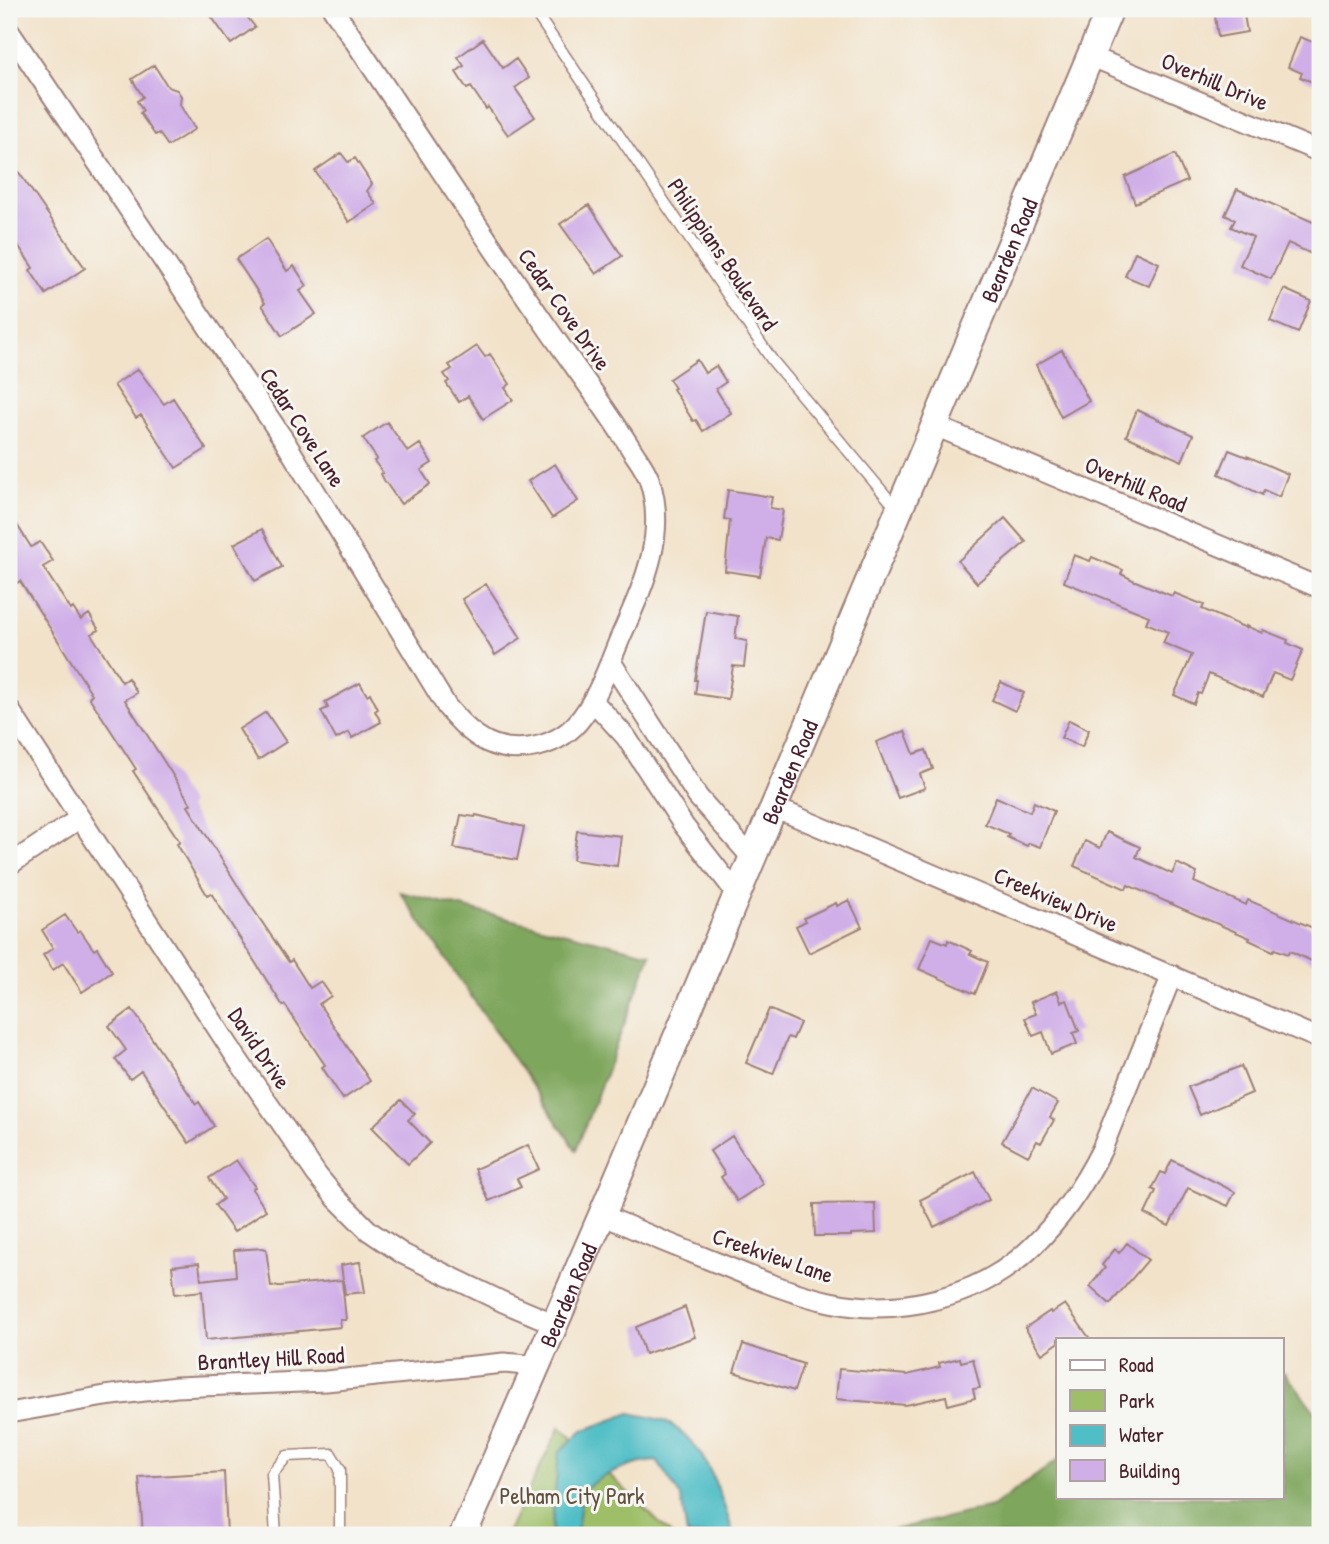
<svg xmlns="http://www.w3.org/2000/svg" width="1329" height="1544" font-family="'Patrick Hand',sans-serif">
  <rect width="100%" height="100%" fill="#f6f6f2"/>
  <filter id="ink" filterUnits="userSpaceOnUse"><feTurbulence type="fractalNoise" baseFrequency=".0143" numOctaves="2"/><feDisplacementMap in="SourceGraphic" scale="14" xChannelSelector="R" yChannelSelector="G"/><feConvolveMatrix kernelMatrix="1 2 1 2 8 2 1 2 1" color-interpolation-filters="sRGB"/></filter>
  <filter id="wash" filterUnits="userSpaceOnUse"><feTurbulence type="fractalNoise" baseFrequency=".00686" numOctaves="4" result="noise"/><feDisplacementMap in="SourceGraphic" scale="28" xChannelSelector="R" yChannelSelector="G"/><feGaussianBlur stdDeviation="1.57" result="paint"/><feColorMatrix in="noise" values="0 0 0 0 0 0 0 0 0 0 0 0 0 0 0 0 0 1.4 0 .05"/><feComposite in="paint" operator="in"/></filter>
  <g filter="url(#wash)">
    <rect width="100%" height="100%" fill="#f2e2c9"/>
    <path fill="#9ebf68" stroke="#746f4a" stroke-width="2" d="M 560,1427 L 672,1535 L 506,1535 Z"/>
    <path fill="#7ea65c" stroke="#646244" stroke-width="2" d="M 400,892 L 651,954 L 576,1150 Z
      M 1282,1372 L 1285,1373 L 1320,1418 L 1320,1535 L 870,1535 L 992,1507 L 1058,1460 L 1058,1497 L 1282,1497 Z"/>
    <path fill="#50bec6" stroke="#4d6e78" stroke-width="2" d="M 630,1413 C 641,1416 656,1417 666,1422 C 708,1444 720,1495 734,1535 L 687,1535 L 681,1497 L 657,1461 C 633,1462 602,1475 583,1490 L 576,1535 L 551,1535 L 559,1452 L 582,1431 Z"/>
    <g id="blocks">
      <path fill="#d0aee8" d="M 206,9 L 241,9 L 255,27 L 231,44 Z
        M 1214,9 L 1243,9 L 1247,32 L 1218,37 Z
        M 1320,31 L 1320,85 L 1300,77 L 1302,73 L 1288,67 L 1300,37 L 1315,43 Z
        M 483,39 L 503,68 L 516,59 L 529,78 L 515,88 L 535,117 L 508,135 L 488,107 L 486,109 L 471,87 L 467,89 L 456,72 L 464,66 L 458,57 Z
        M 154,65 L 168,87 L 177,90 L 181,96 L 180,105 L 195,129 L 168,146 L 159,133 L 155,135 L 140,113 L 143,111 L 137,101 L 143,97 L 132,79 Z
        M 341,153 L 348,162 L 355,158 L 372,184 L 367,191 L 376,204 L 349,222 L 315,171 Z
        M 1175,154 L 1187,181 L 1135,203 L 1125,177 Z
        M 9,158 L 85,268 L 46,294 L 30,270 L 33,268 L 9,231 Z
        M 1237,189 L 1320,225 L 1320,258 L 1288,243 L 1271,279 L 1240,265 L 1253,237 L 1231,227 L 1235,220 L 1225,215 Z
        M 589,205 L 622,256 L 596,274 L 560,224 Z
        M 266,239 L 287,271 L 294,266 L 307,286 L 300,291 L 316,314 L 282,336 L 262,305 L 265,303 L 236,259 Z
        M 1135,252 L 1159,263 L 1149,286 L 1125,276 Z
        M 1284,289 L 1311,301 L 1298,333 L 1270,321 Z
        M 477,346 L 485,357 L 490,354 L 510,384 L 505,388 L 513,400 L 483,419 L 468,396 L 459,402 L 446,383 L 449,381 L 444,374 L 452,369 L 449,365 Z
        M 1062,350 L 1089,401 L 1061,417 L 1036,365 Z
        M 697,360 L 705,373 L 716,366 L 726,382 L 716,389 L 731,413 L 703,431 L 696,420 L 693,421 L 673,389 L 675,388 L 669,379 Z
        M 138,369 L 164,404 L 173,398 L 206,449 L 176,468 L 141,415 L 136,418 L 114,385 Z
        M 1137,410 L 1193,435 L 1182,461 L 1126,436 Z
        M 387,422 L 408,452 L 420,444 L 432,463 L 421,470 L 430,484 L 401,504 L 384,480 L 381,474 L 383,473 L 374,461 L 377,459 L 363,438 Z
        M 1229,450 L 1247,457 L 1247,456 L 1288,474 L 1279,497 L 1264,490 L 1262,495 L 1219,474 Z
        M 555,464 L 578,501 L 552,518 L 528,481 Z
        M 728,490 L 772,497 L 770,508 L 783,510 L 778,540 L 766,538 L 760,576 L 725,571 L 730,520 L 724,519 Z
        M 9,512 L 31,547 L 40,542 L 53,561 L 43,567 L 71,610 L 73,608 L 81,620 L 89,614 L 99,630 L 91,634 L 122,682 L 128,678 L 137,693 L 125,700 L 191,804 L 188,806 L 245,897 L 289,962 L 292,960 L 310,988 L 321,981 L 331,996 L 319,1004 L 370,1081 L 343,1099 L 322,1067 L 325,1065 L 285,1005 L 283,1006 L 211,893 L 207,895 L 177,844 L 180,842 L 133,771 L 136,769 L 89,697 L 92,694 L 20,581 L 17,583 L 9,571 Z
        M 1005,518 L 1026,542 L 977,583 L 958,561 Z
        M 262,529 L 282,567 L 255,581 L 234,544 Z
        M 1074,555 L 1090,561 L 1092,557 L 1123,570 L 1121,574 L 1133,580 L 1172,596 L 1174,593 L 1204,605 L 1202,609 L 1246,628 L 1246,626 L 1262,633 L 1263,630 L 1288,640 L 1287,643 L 1303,650 L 1290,680 L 1273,673 L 1263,697 L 1209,674 L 1201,694 L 1198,693 L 1194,704 L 1174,695 L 1192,655 L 1163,643 L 1168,632 L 1146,623 L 1149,616 L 1064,582 Z
        M 486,584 L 521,638 L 495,655 L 462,599 Z
        M 706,611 L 738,616 L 735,639 L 747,641 L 744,667 L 733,666 L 728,699 L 695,694 L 697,680 L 695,680 Z
        M 1001,682 L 1024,693 L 1015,711 L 992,700 Z
        M 360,683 L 367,695 L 370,693 L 378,709 L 375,711 L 381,722 L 352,738 L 349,732 L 336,739 L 321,711 L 328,708 L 325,702 Z
        M 266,712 L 286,742 L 258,760 L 239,729 Z
        M 1069,720 L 1089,730 L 1082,747 L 1061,738 Z
        M 905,731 L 914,754 L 926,750 L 933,769 L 920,774 L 925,788 L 898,798 L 876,742 Z
        M 996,797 L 1030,812 L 1034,802 L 1054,811 L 1040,847 L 1029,843 L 1027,846 L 1007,837 L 1009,834 L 985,824 Z
        M 461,815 L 475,817 L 476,815 L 524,827 L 517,860 L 454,848 Z
        M 577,831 L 621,836 L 617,866 L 573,860 Z
        M 1107,832 L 1140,847 L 1136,857 L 1172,874 L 1177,863 L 1197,873 L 1194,882 L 1246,905 L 1248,900 L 1320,931 L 1320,965 L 1290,951 L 1288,954 L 1275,949 L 1273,951 L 1249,940 L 1250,938 L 1128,885 L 1126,889 L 1074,866 L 1085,841 L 1100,848 Z
        M 849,900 L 862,927 L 809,953 L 796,926 L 806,921 L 804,918 L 836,903 L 837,906 Z
        M 65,915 L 77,932 L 80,930 L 94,950 L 97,948 L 112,972 L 82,992 L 63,963 L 53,970 L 43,955 L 53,948 L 42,930 Z
        M 932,938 L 947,944 L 948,940 L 972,951 L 970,954 L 988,962 L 975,994 L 919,969 Z
        M 1057,991 L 1061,1002 L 1067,1000 L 1079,1031 L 1073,1033 L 1077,1044 L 1051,1054 L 1043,1032 L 1033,1036 L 1025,1018 L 1036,1014 L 1031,1002 Z
        M 132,1009 L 196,1104 L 199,1102 L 214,1126 L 189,1143 L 141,1071 L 130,1079 L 115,1059 L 126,1050 L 109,1026 Z
        M 769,1009 L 800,1023 L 793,1039 L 788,1037 L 773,1074 L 746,1063 Z
        M 1241,1066 L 1252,1093 L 1200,1115 L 1188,1087 Z
        M 1032,1088 L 1058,1103 L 1050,1117 L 1054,1120 L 1041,1143 L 1037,1141 L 1028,1156 L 1002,1142 Z
        M 401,1100 L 415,1114 L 408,1120 L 430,1143 L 408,1164 L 372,1127 Z
        M 732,1136 L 763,1184 L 737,1201 L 721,1177 L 725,1174 L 710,1151 Z
        M 528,1145 L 539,1169 L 517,1179 L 521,1187 L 489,1201 L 475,1169 Z
        M 236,1160 L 255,1187 L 252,1189 L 266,1210 L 234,1232 L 215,1205 L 223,1199 L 209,1178 Z
        M 1172,1160 L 1235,1192 L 1228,1206 L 1188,1188 L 1169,1226 L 1145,1214 L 1156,1191 L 1152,1189 L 1161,1172 L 1165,1174 Z
        M 975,1172 L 989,1200 L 934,1227 L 920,1200 Z
        M 875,1203 L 876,1233 L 851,1234 L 851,1236 L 815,1236 L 814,1204 Z
        M 1127,1243 L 1148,1260 L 1110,1304 L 1090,1286 L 1105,1268 L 1102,1265 L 1115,1249 L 1119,1253 Z
        M 263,1248 L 266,1249 L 271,1287 L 342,1280 L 346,1320 L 340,1320 L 341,1327 L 206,1340 L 202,1291 L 175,1294 L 172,1266 L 199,1263 L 201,1280 L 236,1276 L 234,1250 Z
        M 360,1262 L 365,1292 L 345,1294 L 341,1265 Z
        M 1065,1304 L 1090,1339 L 1058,1339 L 1058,1343 L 1042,1354 L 1025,1328 L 1050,1311 L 1051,1313 Z
        M 685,1307 L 695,1337 L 645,1354 L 636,1327 Z
        M 743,1344 L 803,1364 L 794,1391 L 734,1372 Z
        M 960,1358 L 961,1362 L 973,1359 L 980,1388 L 973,1389 L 975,1398 L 948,1405 L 946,1396 L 906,1405 L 836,1399 L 839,1369 L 907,1375 L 940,1367 L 939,1363 Z
        M 224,1472 L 227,1534 L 143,1535 L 139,1477 Z"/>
    </g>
  </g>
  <g filter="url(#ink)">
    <use href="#blocks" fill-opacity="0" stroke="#9e807a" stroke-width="2"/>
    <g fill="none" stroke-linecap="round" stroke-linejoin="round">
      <defs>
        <path id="lane" d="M 533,9 L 772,360 L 897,509
          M 276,1535 L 272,1474 L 287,1456 L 331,1454 L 340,1469 L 340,1535"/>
        <path id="street" d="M 9,31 L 284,440 L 447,707 C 459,721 471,734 487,742 C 519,757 561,746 582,717 C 600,693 609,664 621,636 C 643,586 668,535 649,479 C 645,468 636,457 630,447 C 605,407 576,369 549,330 C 475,224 405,115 333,9
          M 1090,56 L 1320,152
          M 933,425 L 1320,588
          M 611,662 L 698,797 L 752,858
          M 593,701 L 626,737 L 684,826 L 737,894
          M 9,709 L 238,1060 L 317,1175 L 336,1198 L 369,1231 L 403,1254 L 503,1302 L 555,1324
          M 771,809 L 790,814 L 1320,1039
          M 9,865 L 80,818
          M 602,1215 C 643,1233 684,1250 725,1266 C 759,1280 793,1294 830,1302 C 899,1317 981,1297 1032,1247 C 1061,1219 1084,1185 1102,1149 L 1172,975
          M 9,1413 L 105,1396 L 176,1387 L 326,1381 L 504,1363 L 538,1366"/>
        <g id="secondary">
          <path id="s1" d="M 463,1535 L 602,1215 L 1110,9"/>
        </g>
      </defs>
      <use href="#lane" stroke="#9e807a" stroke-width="13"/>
      <use href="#street" stroke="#9e807a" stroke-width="23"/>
      <use href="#secondary" stroke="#9e807a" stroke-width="30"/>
      <use href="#lane" stroke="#fff" stroke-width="10"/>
      <use href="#street" stroke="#fff" stroke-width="19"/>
      <use href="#secondary" stroke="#fff" stroke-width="26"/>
    </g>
  </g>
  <g text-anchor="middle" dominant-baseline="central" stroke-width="6" stroke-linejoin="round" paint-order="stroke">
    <g font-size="23" fill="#4a1f2b" stroke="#f6f6f2">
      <text transform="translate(1215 81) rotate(23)">Overhill Drive</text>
      <text stroke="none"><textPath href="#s1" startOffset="1396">Bearden Road</textPath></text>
      <text transform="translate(723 254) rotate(56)">Philippians Boulevard</text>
      <text transform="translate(565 309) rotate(55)">Cedar Cove Drive</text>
      <text transform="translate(303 427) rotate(57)">Cedar Cove Lane</text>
      <text transform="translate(1136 484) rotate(23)">Overhill Road</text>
      <text stroke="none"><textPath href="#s1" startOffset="830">Bearden Road</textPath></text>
      <text transform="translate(1056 899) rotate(23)">Creekview Drive</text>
      <text transform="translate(260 1048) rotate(56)">David Drive</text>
      <text transform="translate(773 1255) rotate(19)">Creekview Lane</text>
      <text stroke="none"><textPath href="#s1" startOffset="262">Bearden Road</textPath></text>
      <text transform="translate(271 1358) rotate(-3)">Brantley Hill Road</text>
    </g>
    <g font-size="23" fill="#634f3d" stroke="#f6f6f2">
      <text x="572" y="1495">Pelham City Park</text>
    </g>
  </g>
  <rect width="1329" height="1544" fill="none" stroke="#f6f6f2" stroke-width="35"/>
  <rect x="1056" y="1338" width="228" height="161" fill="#f6f6f2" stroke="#b1a0a2" stroke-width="2"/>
  <rect x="1070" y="1360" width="35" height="10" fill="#ffffff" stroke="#b1a0a2" stroke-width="2"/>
  <text x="1119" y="1372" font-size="21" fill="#4a1f2b">Road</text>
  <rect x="1070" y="1390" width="35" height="21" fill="#9ebf68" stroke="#b1a0a2" stroke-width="2"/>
  <text x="1119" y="1408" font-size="21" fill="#4a1f2b">Park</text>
  <rect x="1070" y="1425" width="35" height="21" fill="#50bec6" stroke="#b1a0a2" stroke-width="2"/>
  <text x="1119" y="1442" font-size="21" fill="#4a1f2b">Water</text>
  <rect x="1070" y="1460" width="35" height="21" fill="#d0aee8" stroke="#b1a0a2" stroke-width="2"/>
  <text x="1119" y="1478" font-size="21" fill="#4a1f2b">Building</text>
</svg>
